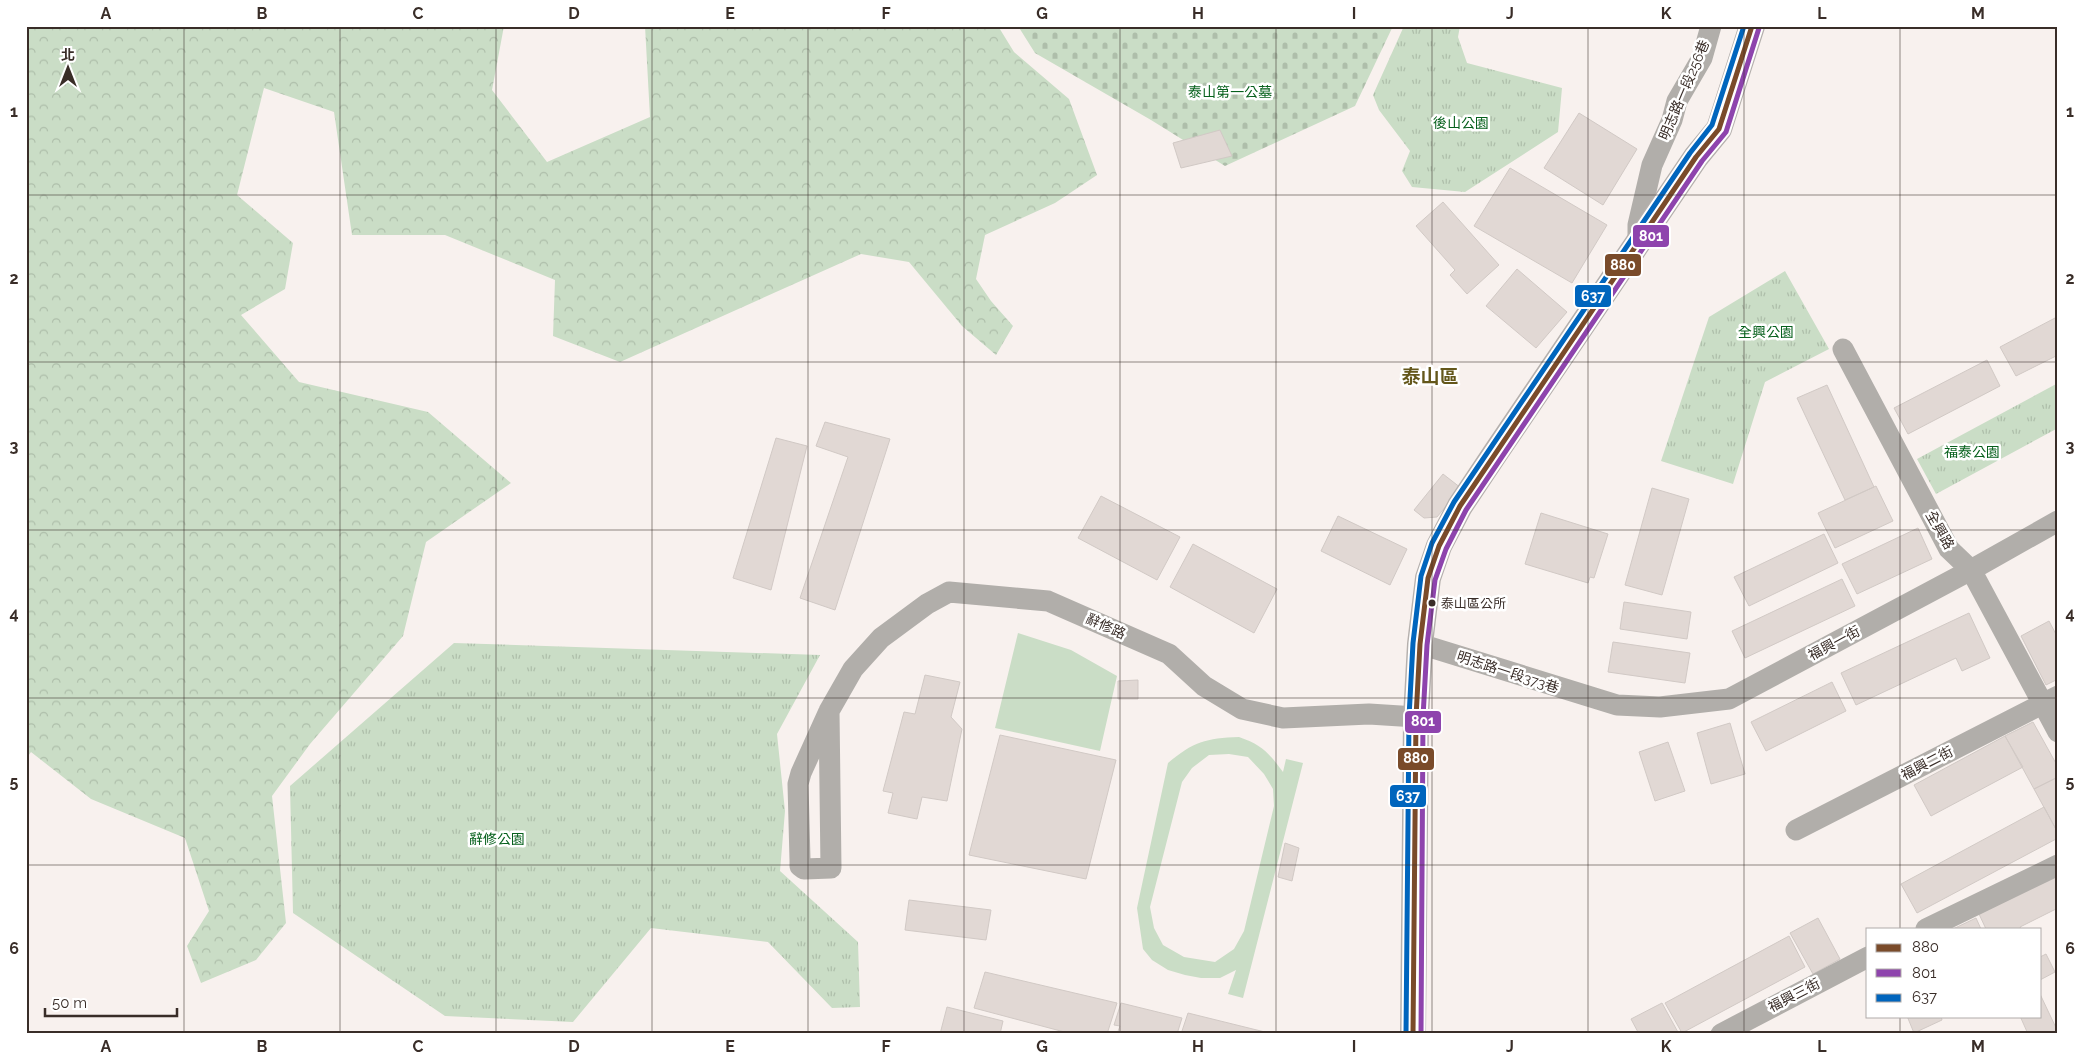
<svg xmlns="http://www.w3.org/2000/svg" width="2084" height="1060" font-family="Raleway,'Noto Sans TC',sans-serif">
  <defs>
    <pattern id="forest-crowns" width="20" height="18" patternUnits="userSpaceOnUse" patternTransform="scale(1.25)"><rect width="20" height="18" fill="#caddc6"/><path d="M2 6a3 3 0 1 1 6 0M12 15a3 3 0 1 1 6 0" fill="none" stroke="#aebeaa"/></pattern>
    <pattern id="cemetery-stones" width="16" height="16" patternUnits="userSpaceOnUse" patternTransform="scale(1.25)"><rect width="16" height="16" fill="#caddc6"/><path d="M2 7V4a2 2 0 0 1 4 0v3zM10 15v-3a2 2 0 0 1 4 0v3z" fill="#aebeaa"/></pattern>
    <pattern id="park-tufts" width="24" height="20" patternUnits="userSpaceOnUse" patternTransform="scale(1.25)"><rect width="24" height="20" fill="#caddc6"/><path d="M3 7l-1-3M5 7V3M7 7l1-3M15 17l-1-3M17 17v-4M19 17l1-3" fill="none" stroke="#aebeaa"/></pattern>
  </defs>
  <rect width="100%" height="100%" fill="#f8f1ee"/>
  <path fill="url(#forest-crowns)" d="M 26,26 L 504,26 L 492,90 L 547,162 L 650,117 L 645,26 L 998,26 L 1014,52 L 1069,99 L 1097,175 L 1055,203 L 985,235 L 976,279 L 991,301 L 1013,326 L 996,355 L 962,326 L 909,262 L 861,254 L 620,362 L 553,336 L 555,280 L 445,235 L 352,235 L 334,112 L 264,88 L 237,195 L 293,243 L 285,289 L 241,315 L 299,382 L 428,412 L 511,483 L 426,542 L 403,636 L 310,744 L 272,796 L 286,923 L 256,960 L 201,983 L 187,946 L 209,911 L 185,838 L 91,799 L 31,752 L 26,759 Z"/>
  <path fill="url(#cemetery-stones)" d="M 1018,26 L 1393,26 L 1355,106 L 1225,166 L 1151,120 L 1035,53 Z"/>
  <path fill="url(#park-tufts)" d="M 1404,26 L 1460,26 L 1458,37 L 1467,63 L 1562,88 L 1558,132 L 1465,192 L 1412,187 L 1402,171 L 1410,151 L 1379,110 L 1373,95 Z
    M 1785,271 L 1829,349 L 1765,382 L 1733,484 L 1661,461 L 1709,317 Z
    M 2058,383 L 2058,428 L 1936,494 L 1917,459 Z
    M 454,643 L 820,655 L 777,734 L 785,811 L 780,871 L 858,942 L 860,1007 L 832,1008 L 768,942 L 651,928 L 573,1022 L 445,1016 L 293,913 L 290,786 Z"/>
  <path fill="#caddc6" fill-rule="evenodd" d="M 1018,633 L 1071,650 L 1117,676 L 1100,751 L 995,728 Z
    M 1239,737 C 1262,745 1268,752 1283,772 L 1286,759 L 1303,763 L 1243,998 L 1228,994 L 1236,970 L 1220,978 L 1201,978 L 1185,975 L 1168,970 L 1152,960 L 1143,949 L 1137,908 L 1168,763 C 1193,742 1206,738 1239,737 ZM 1229,754 L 1248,757 L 1264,774 L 1273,789 L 1274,806 L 1244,931 L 1234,949 L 1215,962 L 1184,957 L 1163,945 L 1154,928 L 1150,907 L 1182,782 L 1192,768 L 1209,755 Z"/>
  <path fill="#e1d8d4" stroke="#d1c9c5" d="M 1579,113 L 1637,149 L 1603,205 L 1544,168 Z
    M 1220,130 L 1232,156 L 1181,168 L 1173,143 Z
    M 1510,168 L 1607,225 L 1572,283 L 1474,226 Z
    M 1443,202 L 1499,265 L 1467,294 L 1450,275 L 1455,270 L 1416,226 Z
    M 1517,269 L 1567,312 L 1536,348 L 1486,306 Z
    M 2055,318 L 2058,323 L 2058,355 L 2016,376 L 2000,347 Z
    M 1987,360 L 2000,386 L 1908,434 L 1894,408 Z
    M 1827,385 L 1874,487 L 1845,500 L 1797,398 Z
    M 825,422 L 890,439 L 835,610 L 800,598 L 848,457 L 816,446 Z
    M 776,438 L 807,446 L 771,590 L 733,578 Z
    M 1443,474 L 1461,488 L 1437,517 L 1424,518 L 1414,510 Z
    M 1876,486 L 1893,521 L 1835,548 L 1818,513 Z
    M 1652,488 L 1689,499 L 1662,595 L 1625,585 Z
    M 1101,496 L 1180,537 L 1157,580 L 1078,538 Z
    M 1541,513 L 1608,534 L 1594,578 L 1590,577 L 1588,583 L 1525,564 Z
    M 1338,516 L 1407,549 L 1390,585 L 1321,551 Z
    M 1918,528 L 1932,559 L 1857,594 L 1842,564 Z
    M 1824,534 L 1838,563 L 1749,606 L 1734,577 Z
    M 1193,544 L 1277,589 L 1254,633 L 1170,587 Z
    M 1842,579 L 1855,606 L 1745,658 L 1732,631 Z
    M 1624,602 L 1691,612 L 1687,639 L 1620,629 Z
    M 1969,613 L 1990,658 L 1962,671 L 1956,658 L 1856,705 L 1841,673 Z
    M 2049,621 L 2058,638 L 2058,679 L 2046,685 L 2021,636 Z
    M 1613,642 L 1690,653 L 1685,683 L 1608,672 Z
    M 925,675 L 960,682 L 951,717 L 962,729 L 947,801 L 922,797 L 917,819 L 888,813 L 893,793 L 883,791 L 904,712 L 915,714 Z
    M 1138,680 L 1138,699 L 1118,699 L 1118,681 Z
    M 1832,682 L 1846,711 L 1766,751 L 1751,722 Z
    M 2033,722 L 2058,767 L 2058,777 L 2034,789 L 2005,736 Z
    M 1730,723 L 1745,774 L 1711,784 L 1697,733 Z
    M 1000,735 L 1116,760 L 1086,879 L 969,855 Z
    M 2005,736 L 2023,767 L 1931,816 L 1914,785 Z
    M 1668,742 L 1685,791 L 1655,801 L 1639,752 Z
    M 2058,777 L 2058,833 L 2034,789 Z
    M 2044,807 L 2058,833 L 2058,838 L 1917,913 L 1901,884 Z
    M 1285,843 L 1299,848 L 1292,881 L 1278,877 Z
    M 2058,875 L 2058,908 L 2020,927 L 2021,929 L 1986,929 L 1979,914 Z
    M 909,900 L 991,910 L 986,940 L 905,930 Z
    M 1818,918 L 1840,959 L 1813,974 L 1790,933 Z
    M 1976,918 L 1981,929 L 1953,929 Z
    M 1789,936 L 1805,967 L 1682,1033 L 1665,1003 Z
    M 2046,954 L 2055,972 L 2040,980 L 2040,957 Z
    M 985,972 L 1117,1003 L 1107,1034 L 1072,1034 L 974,1008 Z
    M 2040,994 L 2058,1032 L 2058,1034 L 2028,1034 L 2020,1016 L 2040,1016 Z
    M 1121,1003 L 1182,1018 L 1177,1034 L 1117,1034 L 1120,1026 L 1114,1025 Z
    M 1662,1003 L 1679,1034 L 1639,1034 L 1631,1019 Z
    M 947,1007 L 1003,1021 L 1000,1034 L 940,1034 Z
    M 1188,1013 L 1273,1034 L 1181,1034 Z
    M 1907,1016 L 1941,1016 L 1942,1020 L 1914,1033 Z"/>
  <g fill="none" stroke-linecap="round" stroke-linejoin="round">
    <path stroke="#b1aeaa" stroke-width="21" d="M 1638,241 L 1638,225 L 1652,165 L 1672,120 L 1677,101 L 1702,58 L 1711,26
      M 1843,349 L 1949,549 L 1971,570 L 2058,732
      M 1420,644 L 1617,705 L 1660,707 L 1729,699 L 1971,570 L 2058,521
      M 829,711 L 831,868 L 804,869 L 800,866 L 800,860 L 798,784 L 801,773 L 829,711 L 853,669 L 881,638 L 927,604 L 949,592 L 1048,601 L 1169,654 L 1204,686 L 1242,709 L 1283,718 L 1369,714 L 1416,717
      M 1796,830 L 2058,696
      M 1926,929 L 2058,865
      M 1721,1034 L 1868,957"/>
    <path stroke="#b5b0ad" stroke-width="26" d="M 1413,1034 L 1416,717 L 1420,644 L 1428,578 L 1439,546 L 1460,506 L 1494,455 L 1696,157 L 1719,129 L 1752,26"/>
    <defs>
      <path id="bus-1" d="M 1413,1034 L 1416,717 L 1420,644 L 1428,578 L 1439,546 L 1460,506 L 1696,157 L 1719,129 L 1752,26"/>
      <path id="bus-2" d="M 1421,1034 L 1423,717 L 1427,645 L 1435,580 L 1446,549 L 1466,510 L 1702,161 L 1726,132 L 1759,28"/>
      <path id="bus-3" d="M 1406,1034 L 1409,717 L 1413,643 L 1421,576 L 1432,543 L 1454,502 L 1690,153 L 1712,125 L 1744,26"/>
    </defs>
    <use href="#bus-1" stroke="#fff" stroke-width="9"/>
    <use href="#bus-2" stroke="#fff" stroke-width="9"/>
    <use href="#bus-3" stroke="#fff" stroke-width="9"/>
    <use href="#bus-1" stroke="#7a4b2a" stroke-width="5"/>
    <use href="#bus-2" stroke="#8e44ad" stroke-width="5"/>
    <use href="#bus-3" stroke="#0065bd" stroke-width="5"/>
  </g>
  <path fill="none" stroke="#392d28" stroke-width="1" stroke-opacity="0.55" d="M 184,26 L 184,1034M 340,26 L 340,1034M 496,26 L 496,1034M 652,26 L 652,1034M 808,26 L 808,1034M 964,26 L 964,1034M 1120,26 L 1120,1034M 1276,26 L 1276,1034M 1432,26 L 1432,1034M 1588,26 L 1588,1034M 1744,26 L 1744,1034M 1900,26 L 1900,929M 26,195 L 2058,195M 26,362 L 2058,362M 26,530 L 2058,530M 26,698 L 2058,698M 26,865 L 2058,865M 1900,1016 L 1900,1034"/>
  <circle fill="#392d28" stroke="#fff" stroke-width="2" cx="1432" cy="603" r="4.5"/>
  <g text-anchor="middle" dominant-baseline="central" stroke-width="5" stroke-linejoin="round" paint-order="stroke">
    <g font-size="13" fill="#392d28" stroke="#fff" text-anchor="start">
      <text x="1441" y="603">泰山區公所</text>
    </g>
    <g font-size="14" fill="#392d28" stroke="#fff">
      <text transform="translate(1684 90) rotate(-67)">明志路一段256巷</text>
      <text transform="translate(1940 530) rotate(60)">全興路</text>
      <text transform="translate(1106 626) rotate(24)">辭修路</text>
      <text transform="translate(1834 643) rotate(-28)">福興一街</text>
      <text transform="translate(1508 672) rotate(18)">明志路一段373巷</text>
      <text transform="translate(1927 763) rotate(-27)">福興二街</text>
      <text transform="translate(1794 995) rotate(-27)">福興三街</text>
    </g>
    <g font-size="14" fill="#06601c" stroke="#fff">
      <text x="1230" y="92">泰山第一公墓</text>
      <text x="1461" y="123">後山公園</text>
      <text x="1766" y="332">全興公園</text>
      <text x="1972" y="452">福泰公園</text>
      <text x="497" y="839">辭修公園</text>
    </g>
    <g font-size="19" font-weight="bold" fill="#64571b" stroke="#fff">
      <text x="1430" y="376">泰山區</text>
    </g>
  </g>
  <g stroke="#fff" stroke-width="2">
    <rect x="1632" y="224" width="38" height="24" rx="5" fill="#8e44ad"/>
    <rect x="1604" y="253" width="38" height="24" rx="5" fill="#7a4b2a"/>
    <rect x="1574" y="284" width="38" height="24" rx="5" fill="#0065bd"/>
    <rect x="1404" y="710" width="38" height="24" rx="5" fill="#8e44ad"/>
    <rect x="1397" y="747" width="38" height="24" rx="5" fill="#7a4b2a"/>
    <rect x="1389" y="784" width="38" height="24" rx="5" fill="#0065bd"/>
  </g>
  <g font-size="14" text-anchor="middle" font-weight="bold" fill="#fff">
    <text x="1651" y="241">801</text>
    <text x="1623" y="270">880</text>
    <text x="1593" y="301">637</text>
    <text x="1423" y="726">801</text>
    <text x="1416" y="763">880</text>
    <text x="1408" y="801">637</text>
  </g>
  <rect width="2084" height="1060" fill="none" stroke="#ffffff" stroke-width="55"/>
  <rect x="1866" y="928" width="175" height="90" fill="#ffffff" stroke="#b0aba9"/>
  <rect x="1876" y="944" width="25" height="8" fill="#7a4b2a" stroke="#b0aba9"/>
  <text x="1912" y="952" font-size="15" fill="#392d28">880</text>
  <rect x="1876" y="969" width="25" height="8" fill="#8e44ad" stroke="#b0aba9"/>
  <text x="1912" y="978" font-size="15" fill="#392d28">801</text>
  <rect x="1876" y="994" width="25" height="8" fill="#0065bd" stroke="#b0aba9"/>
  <text x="1912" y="1002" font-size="15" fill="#392d28">637</text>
  <g transform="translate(68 68)" stroke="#ffffff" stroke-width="4" paint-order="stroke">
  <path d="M0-4L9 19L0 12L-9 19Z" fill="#392d28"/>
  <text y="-8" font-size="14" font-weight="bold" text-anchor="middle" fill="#392d28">北</text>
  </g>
  <path d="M45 1008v8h132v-8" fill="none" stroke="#392d28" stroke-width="2.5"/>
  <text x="52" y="1008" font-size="15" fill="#392d28" stroke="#ffffff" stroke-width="4" paint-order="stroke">50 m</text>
  <rect x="28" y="28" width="2028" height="1004" fill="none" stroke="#392d28" stroke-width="2"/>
  <g font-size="16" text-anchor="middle" font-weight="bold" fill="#392d28">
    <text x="106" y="19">A</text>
    <text x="262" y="19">B</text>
    <text x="418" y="19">C</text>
    <text x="574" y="19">D</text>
    <text x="730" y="19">E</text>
    <text x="886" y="19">F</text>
    <text x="1042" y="19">G</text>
    <text x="1198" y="19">H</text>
    <text x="1354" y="19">I</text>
    <text x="1510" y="19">J</text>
    <text x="1666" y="19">K</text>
    <text x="1822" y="19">L</text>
    <text x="1978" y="19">M</text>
    <text x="14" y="117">1</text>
    <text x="2070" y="117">1</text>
    <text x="14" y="284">2</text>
    <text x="2070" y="284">2</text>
    <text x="14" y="452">3</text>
    <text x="2070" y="452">3</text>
    <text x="14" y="619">4</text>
    <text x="2070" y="619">4</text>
    <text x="14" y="787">5</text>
    <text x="2070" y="787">5</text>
    <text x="14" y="954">6</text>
    <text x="2070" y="954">6</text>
    <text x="106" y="1052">A</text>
    <text x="262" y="1052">B</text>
    <text x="418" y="1052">C</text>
    <text x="574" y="1052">D</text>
    <text x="730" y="1052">E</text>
    <text x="886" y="1052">F</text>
    <text x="1042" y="1052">G</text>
    <text x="1198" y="1052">H</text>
    <text x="1354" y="1052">I</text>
    <text x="1510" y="1052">J</text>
    <text x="1666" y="1052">K</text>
    <text x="1822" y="1052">L</text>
    <text x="1978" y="1052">M</text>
  </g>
</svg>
